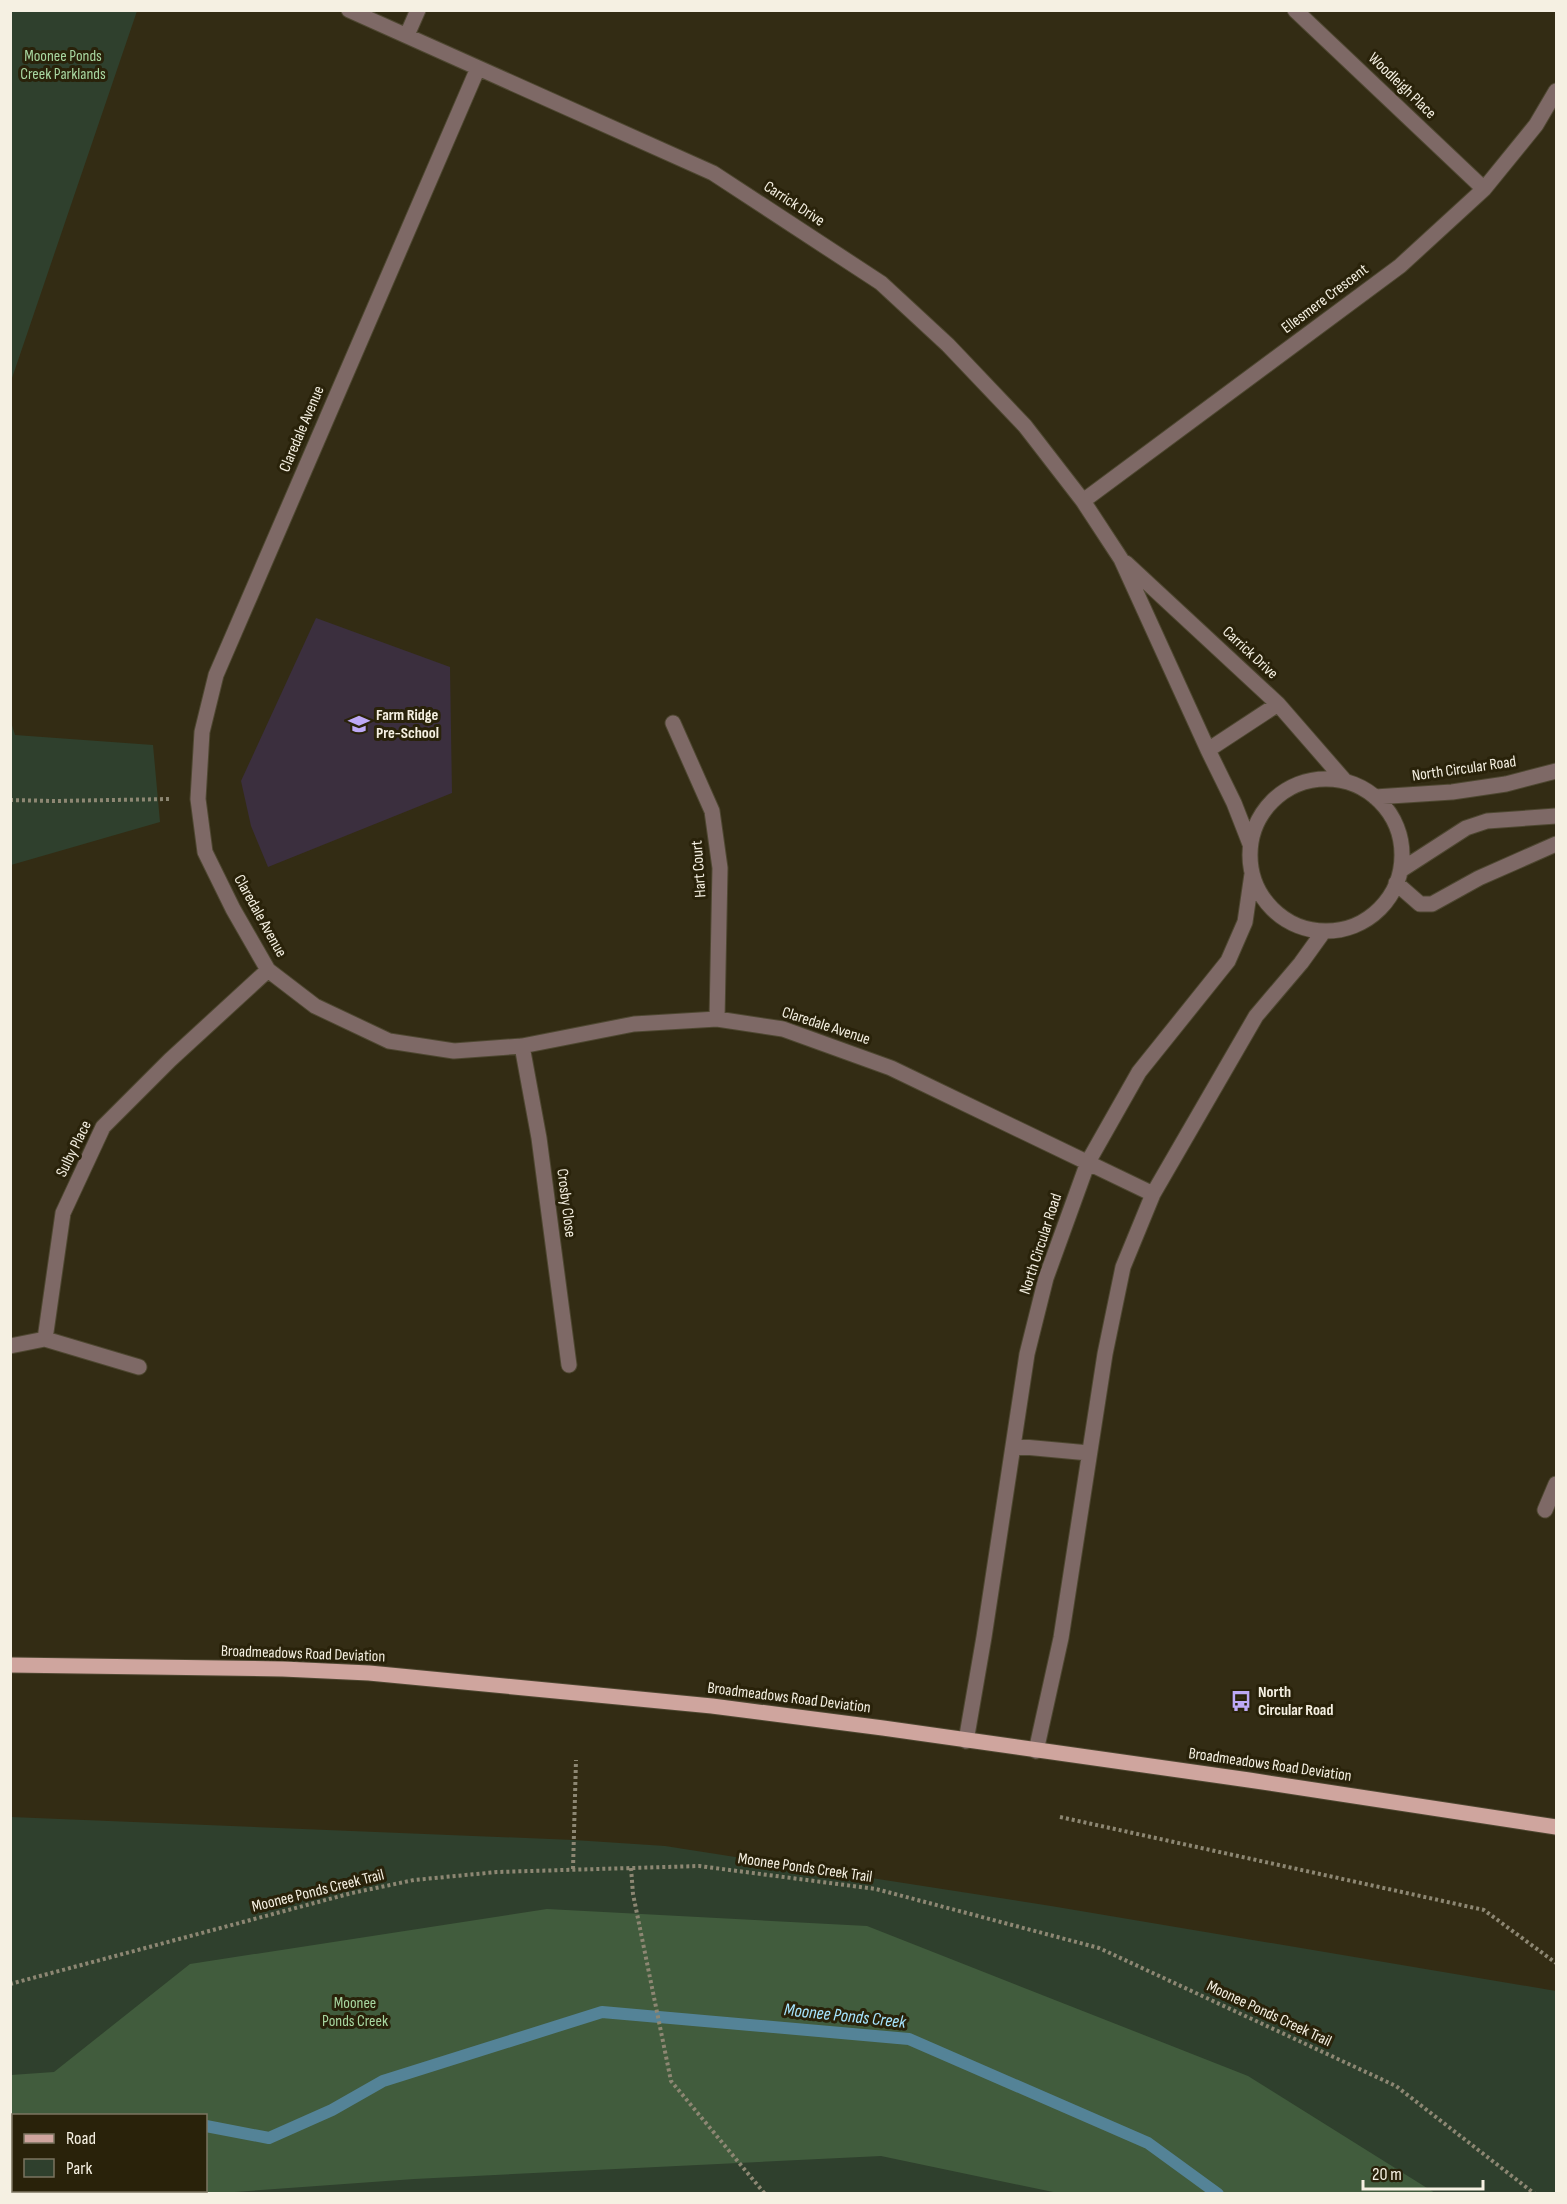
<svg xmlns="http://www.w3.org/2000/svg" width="1567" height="2204" font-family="'Sofia Sans Condensed',sans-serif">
  <rect width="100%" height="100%" fill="#332c14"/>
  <path fill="#3b2f3e" d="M 316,618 L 450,667 L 452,793 L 268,867 L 251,826 L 241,781 Z"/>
  <path fill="#2f402d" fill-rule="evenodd" d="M 11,10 L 137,11 L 11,381 L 10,11 Z
    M 11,722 L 15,735 L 153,745 L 160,822 L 11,865 Z
    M 11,1817 L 574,1840 L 665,1846 L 1051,1906 L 1556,1991 L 1556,2193 L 11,2194 ZM 14,2116 L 206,2116 L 206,2190 L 14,2190 Z"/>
  <path fill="#415c3d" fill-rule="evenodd" d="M 547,1909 L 867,1926 L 1248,2076 L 1435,2193 L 1058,2193 L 881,2156 L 414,2179 L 221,2193 L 11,2193 L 11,2075 L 54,2072 L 190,1964 ZM 14,2116 L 206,2116 L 206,2190 L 14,2190 Z"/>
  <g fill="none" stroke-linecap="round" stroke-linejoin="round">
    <path stroke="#548397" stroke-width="12" d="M 206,2126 L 269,2138 L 332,2110 L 383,2081 L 602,2012 L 909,2039 L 1148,2143 L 1218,2194
      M 10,2148 L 14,2149"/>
    <defs>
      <path id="minor" d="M 349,10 L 713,173 L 881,283 L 948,345 L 1025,426 L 1083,501 L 1121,559 L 1208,750 L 1234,803 L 1250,844
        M 1295,10 L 1484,189
        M 407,35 L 418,10
        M 478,68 L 216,675 L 202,732 L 198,799 L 205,852 L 233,909 L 268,970 L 315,1006 L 389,1041 L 454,1051 L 522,1046 L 634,1024 L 717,1019 L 783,1029 L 891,1068 L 1153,1194
        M 1083,501 L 1400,266 L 1484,189 L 1536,125 L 1556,91
        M 1126,563 L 1278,704 L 1345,781
        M 673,723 L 712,811 L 720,868 L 717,1019
        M 1208,750 L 1278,704
        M1250 855a76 76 0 1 1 152 0a76 76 0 1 1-152 0Z
        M 1375,797 L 1452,792 L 1506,784 L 1556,771
        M 1401,870 L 1466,828 L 1487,821 L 1556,816
        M 1396,883 L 1420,904 L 1432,904 L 1479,878 L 1556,844
        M 522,1046 L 539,1138 L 569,1365
        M 45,1339 L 63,1213 L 103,1127 L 170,1060 L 268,970
        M 10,1346 L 45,1339 L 139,1367
        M 1013,1446 L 1089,1453
        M 1545,1510 L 1556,1484
        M 966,1741 L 984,1637 L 1027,1354 L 1046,1278 L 1088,1162 L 1139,1072 L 1228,961 L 1245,922 L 1252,874
        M 1036,1751 L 1061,1638 L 1105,1354 L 1123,1267 L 1153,1194 L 1256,1016 L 1301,963 L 1324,931"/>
      <path id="major" d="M 10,1665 L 283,1669 L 369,1673 L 712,1706 L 883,1728 L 1249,1780 L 1556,1827"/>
    </defs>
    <use href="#minor" stroke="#4e4731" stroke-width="17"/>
    <use href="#major" stroke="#4e4731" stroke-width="17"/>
    <path stroke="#8d8773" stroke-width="4" stroke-dasharray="3 3" stroke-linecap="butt" d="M 10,800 L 54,801 L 170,799
      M 1060,1817 L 1484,1910 L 1556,1963
      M 631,1868 L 633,1894 L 671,2081 L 765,2194
      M 573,1869 L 576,1760
      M 10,1984 L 352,1893 L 414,1880 L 497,1872 L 699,1866 L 876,1889 L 1099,1948 L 1396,2086 L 1535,2194"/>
    <use href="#minor" stroke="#7e6966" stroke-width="15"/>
    <use href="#major" stroke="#cfa59e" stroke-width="15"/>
  </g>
  <defs>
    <symbol id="school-bare" viewBox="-9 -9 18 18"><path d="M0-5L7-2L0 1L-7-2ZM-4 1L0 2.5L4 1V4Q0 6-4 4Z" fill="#bda9f5" stroke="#29220a" stroke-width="2.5" paint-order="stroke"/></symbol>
    <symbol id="bus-bare" viewBox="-9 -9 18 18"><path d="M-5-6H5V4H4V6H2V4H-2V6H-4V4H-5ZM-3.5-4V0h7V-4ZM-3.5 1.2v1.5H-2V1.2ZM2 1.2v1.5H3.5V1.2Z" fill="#bda9f5" stroke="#29220a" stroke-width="2.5" paint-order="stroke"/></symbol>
  </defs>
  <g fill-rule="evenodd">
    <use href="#school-bare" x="344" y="709" width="30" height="30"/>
    <use href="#bus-bare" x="1226" y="1686" width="30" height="30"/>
  </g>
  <g text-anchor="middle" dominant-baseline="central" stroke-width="6" stroke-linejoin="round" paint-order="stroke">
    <g font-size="16" fill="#a8d7a1" stroke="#29220a">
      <text x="63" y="56">Moonee Ponds<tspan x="63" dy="18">Creek Parklands</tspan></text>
      <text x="355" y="2003">Moonee<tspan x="355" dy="18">Ponds Creek</tspan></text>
    </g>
    <g font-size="16" fill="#f5f0e2" stroke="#29220a">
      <text transform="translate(1402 86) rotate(44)">Woodleigh Place</text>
      <text transform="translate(794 204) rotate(33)">Carrick Drive</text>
      <text transform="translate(1325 299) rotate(-37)">Ellesmere Crescent</text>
      <text transform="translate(302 429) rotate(-67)">Claredale Avenue</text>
      <text transform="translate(1250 653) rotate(43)">Carrick Drive</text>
      <text transform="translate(1464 769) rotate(-8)">North Circular Road</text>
      <text transform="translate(699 869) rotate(-94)">Hart Court</text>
      <text transform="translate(260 916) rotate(61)">Claredale Avenue</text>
      <text transform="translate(826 1026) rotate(18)">Claredale Avenue</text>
      <text transform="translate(74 1149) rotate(-64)">Sulby Place</text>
      <text transform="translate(566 1203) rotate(83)">Crosby Close</text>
      <text transform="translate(1041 1244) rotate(-72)">North Circular Road</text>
      <text transform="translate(303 1654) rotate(2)">Broadmeadows Road Deviation</text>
      <text transform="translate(789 1698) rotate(7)">Broadmeadows Road Deviation</text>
      <text transform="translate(1270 1765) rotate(8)">Broadmeadows Road Deviation</text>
      <text transform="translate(805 1868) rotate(8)">Moonee Ponds Creek Trail</text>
      <text transform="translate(318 1891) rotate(-14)">Moonee Ponds Creek Trail</text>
      <text transform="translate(1269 2014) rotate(25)">Moonee Ponds Creek Trail</text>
    </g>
    <g font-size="16" font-weight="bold" fill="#f5f0e2" stroke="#29220a" text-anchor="start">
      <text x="376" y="715">Farm Ridge<tspan x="376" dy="18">Pre-School</tspan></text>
      <text x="1258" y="1692">North<tspan x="1258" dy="18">Circular Road</tspan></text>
    </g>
    <g font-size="18" font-style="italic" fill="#a7e5ff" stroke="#29220a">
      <text transform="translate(845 2016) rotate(6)">Moonee Ponds Creek</text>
    </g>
  </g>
  <rect width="1567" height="2204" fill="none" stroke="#f5f0e2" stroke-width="24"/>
  <rect x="12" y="2114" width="195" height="78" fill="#29220a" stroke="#7b7460" stroke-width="1.5"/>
  <rect x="24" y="2134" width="30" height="9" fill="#cfa59e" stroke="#7b7460" stroke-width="1.5"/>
  <text x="66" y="2144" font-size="18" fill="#f5f0e2">Road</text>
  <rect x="24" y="2159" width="30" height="18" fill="#2f402d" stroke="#7b7460" stroke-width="1.5"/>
  <text x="66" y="2174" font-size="18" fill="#f5f0e2">Park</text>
  <path d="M1363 2180v9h120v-9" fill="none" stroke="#f5f0e2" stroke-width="3"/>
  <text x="1372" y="2180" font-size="18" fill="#f5f0e2" stroke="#29220a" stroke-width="4.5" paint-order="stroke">20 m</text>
</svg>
